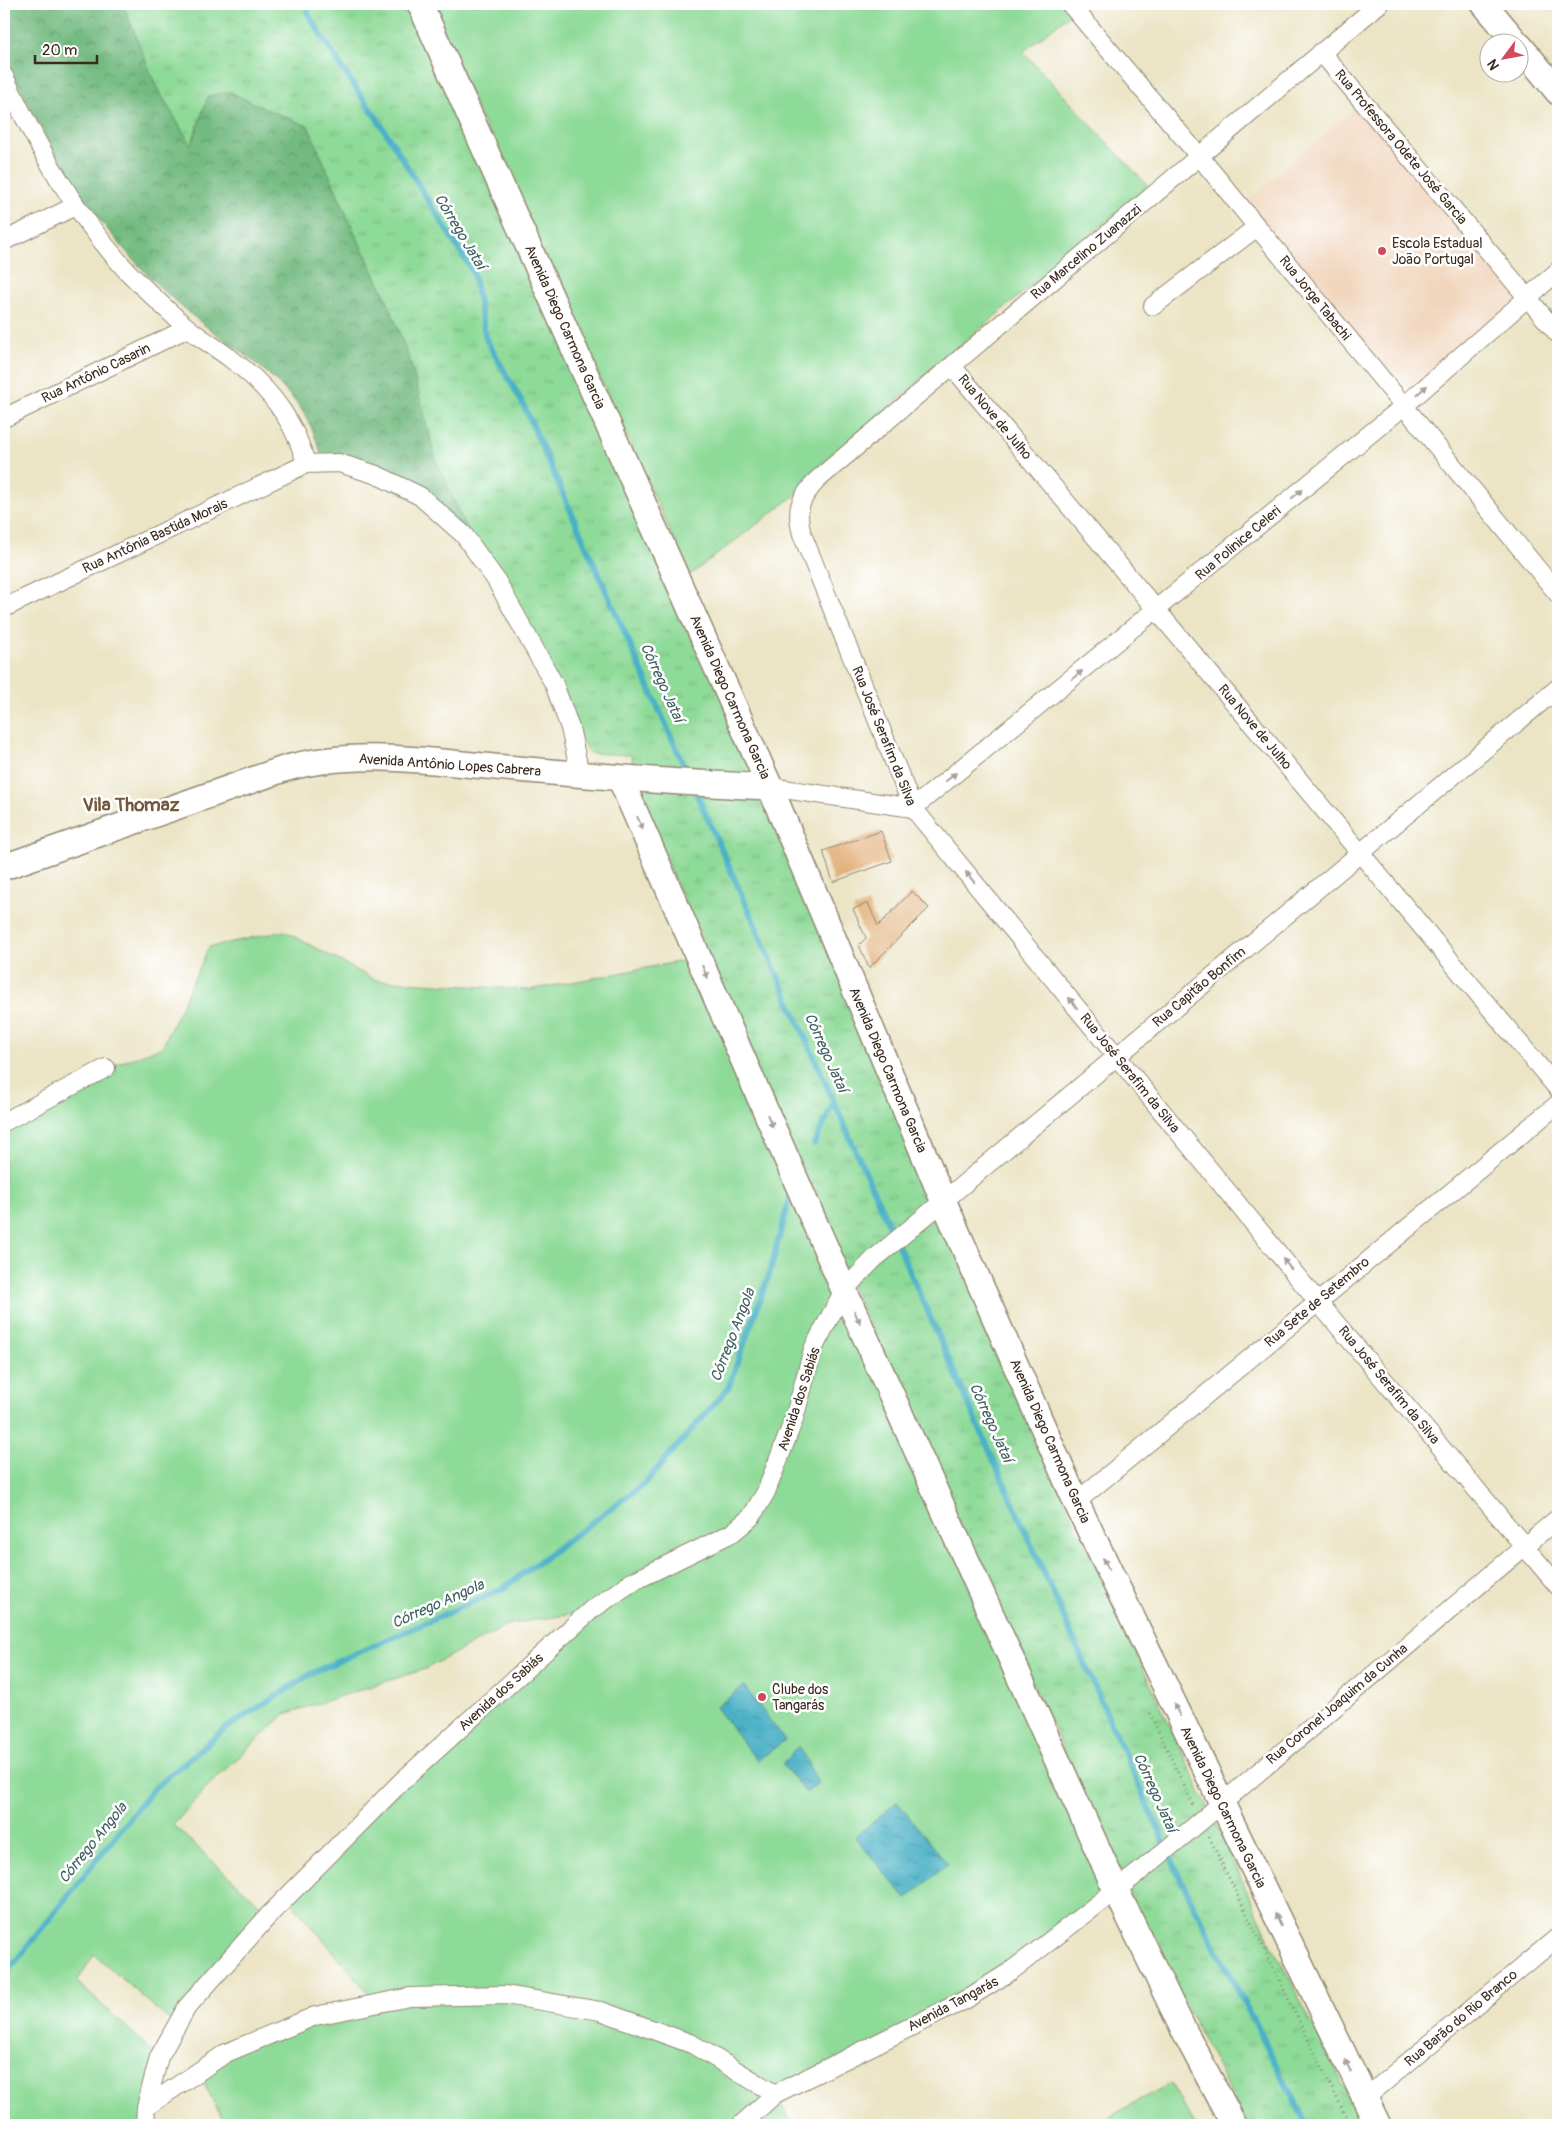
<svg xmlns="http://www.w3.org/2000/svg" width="1562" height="2129" font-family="Pangolin,sans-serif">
  <defs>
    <pattern id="forest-crowns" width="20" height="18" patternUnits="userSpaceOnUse" patternTransform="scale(1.25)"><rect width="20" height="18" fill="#72ba80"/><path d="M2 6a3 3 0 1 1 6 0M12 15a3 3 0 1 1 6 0" fill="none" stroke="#5f9768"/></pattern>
    <pattern id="park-tufts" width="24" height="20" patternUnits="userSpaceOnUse" patternTransform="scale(1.25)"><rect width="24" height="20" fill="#8eda98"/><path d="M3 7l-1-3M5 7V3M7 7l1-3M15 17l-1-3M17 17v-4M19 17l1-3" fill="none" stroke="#7bbb83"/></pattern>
    <pattern id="water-ripples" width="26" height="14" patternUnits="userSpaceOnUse" patternTransform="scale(1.25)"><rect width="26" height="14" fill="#48b0c6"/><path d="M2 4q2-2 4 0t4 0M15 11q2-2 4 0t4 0" fill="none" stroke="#3d8fa0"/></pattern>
  </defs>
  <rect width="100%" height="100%" fill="#fff"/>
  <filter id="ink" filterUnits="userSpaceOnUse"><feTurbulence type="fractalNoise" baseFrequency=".02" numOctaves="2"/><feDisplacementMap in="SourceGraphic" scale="10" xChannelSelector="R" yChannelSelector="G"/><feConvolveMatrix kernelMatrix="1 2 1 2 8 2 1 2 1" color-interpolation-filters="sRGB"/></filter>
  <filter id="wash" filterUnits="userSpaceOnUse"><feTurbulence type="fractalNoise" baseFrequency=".0096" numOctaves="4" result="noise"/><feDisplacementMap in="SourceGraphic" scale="20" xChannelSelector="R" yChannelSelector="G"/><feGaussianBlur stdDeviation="1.12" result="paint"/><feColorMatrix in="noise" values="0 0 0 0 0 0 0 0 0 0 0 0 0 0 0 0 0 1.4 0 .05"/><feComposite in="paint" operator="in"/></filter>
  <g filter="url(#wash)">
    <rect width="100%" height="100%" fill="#ebe4c5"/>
    <path fill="#f1d5bc" d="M 1358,106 L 1520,298 L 1406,397 L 1245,203 Z"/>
    <path fill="#8eda98" stroke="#64825b" d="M 429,4 L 1070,4 L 1075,10 L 1023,52 L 1148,186 L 820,465 L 809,477 L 802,490 L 690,575 Z
      M 284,931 L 375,980 L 530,990 L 699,958 L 1116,1890 L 1011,1971 L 775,2094 L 793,2125 L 226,2125 L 198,2072 L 226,2053 L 377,2003 L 287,1897 L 590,1611 L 510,1624 L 425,1669 L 285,1714 L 210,1784 L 173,1825 L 270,1914 L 176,2026 L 94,1954 L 77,1982 L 159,2057 L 145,2125 L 4,2125 L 4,1122 L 106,1068 L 162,1047 L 209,947 Z
      M 1171,2083 L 1194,2125 L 1099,2125 L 1098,2123 Z"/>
    <path fill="url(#forest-crowns)" stroke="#56724f" d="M 4,4 L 123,4 L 156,86 L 191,145 L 208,96 L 230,92 L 266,109 L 308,126 L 354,231 L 389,304 L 412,367 L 436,460 L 467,530 L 344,461 L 321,453 C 316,439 311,424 303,412 C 273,368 223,342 183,308 C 115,249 62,175 23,94 C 17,82 6,66 4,53 C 1,38 4,19 4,4 Z"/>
    <path fill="url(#park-tufts)" stroke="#64825b" d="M 123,4 L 414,4 L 677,587 L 1066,1503 L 1272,1945 L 1364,2125 L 1247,2125 L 1130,1896 L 850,1283 L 649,821 L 631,755 L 588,753 L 574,722 L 467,530 L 436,460 L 412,367 L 389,304 L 354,231 L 308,126 L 266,109 L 230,92 L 208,96 L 191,145 L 156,86 Z"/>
    <path fill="url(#water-ripples)" stroke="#426d72" d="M 744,1686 L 785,1740 L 757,1761 L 716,1707 Z
      M 799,1746 L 818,1783 L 806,1793 L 782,1764 Z
      M 897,1802 L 948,1864 L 906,1899 L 855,1837 Z"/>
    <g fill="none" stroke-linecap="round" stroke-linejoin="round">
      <path stroke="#48b0c6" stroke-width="6" d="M 308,4 L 308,14 L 340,65 L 380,123 L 473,272 L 486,339 L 523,404 L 689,777
        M 694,788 L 1181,1880 L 1307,2125
        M 814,1144 L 833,1104
        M 4,1976 L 152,1790 L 226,1728 L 314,1672 L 502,1589 L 644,1484 L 728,1388 L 769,1275 L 792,1190"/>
    </g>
    <g id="blocks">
      <path fill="#e1ac73" d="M 881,831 L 892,861 L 833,882 L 823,851 Z
        M 912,891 L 929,908 L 869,968 L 859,945 L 866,938 L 853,909 L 868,903 L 878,926 Z"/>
    </g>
  </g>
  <g filter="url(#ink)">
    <use href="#blocks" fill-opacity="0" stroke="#938772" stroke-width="1"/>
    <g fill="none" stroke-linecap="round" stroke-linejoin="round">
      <defs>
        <path id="street" d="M 1070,4 L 1199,156 L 1558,594
          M 1379,4 L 817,480 C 800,499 795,508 802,534 L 913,808 L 1318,1302 L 1558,1586
          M 1321,52 L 1558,334
          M 4,76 C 37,146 75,214 127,271 C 146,290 167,311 188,328 C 201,339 217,348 231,359 C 268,386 295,420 306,464
          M 4,241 L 75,206
          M 1153,306 L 1257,227
          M 952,366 L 1558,1089
          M 4,418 L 188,328
          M 4,608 L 306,464 L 339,463 L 377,475 L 420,496 L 464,535 L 496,580 L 554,684 L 570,728 L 580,774
          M 770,787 L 913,808
          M 913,808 L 1404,406 L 1558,271
          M 4,1122 L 106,1068
          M 1076,1502 L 1558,1104
          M 1364,2099 L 1558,1937
          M 146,2107 L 226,2053 L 315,2016 L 410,1997 L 506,1995 L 601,2011 L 692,2044 L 775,2094
          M 145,2125 L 146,2107 L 159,2057 L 187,2007 L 270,1914 L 400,1783 L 591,1610 L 632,1582 L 732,1533 L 751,1517 L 766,1492 L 794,1419 L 813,1349 L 844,1290 L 874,1259 L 1558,688
          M 741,2125 L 775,2094 L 965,2000 L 1011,1971 L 1138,1873 L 1201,1821 L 1558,1518"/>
        <path id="secondary" d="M 420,4 L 770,787 L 943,1200 L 1076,1502 L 1378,2125
          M 1484,4 L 1516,42
          M 1520,46 L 1558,92
          M 620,778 L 844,1290 L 1116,1890 L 1182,2027 L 1234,2125
          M 4,867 L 284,769 C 356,748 432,762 506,768 C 594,776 682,783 770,787"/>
      </defs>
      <use href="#street" stroke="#938772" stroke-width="20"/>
      <use href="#secondary" stroke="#938772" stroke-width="28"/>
      <path stroke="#938772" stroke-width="3" stroke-dasharray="1 4" stroke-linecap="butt" d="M 1150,1713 L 1193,1805
        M 1209,1837 L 1350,2125"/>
      <use href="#street" stroke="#fff" stroke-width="18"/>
      <use href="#secondary" stroke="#fff" stroke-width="25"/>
    </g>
    <defs><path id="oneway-solid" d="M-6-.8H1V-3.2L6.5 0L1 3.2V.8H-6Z" transform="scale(1.25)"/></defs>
    <g fill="#a79f9a">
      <use href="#oneway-solid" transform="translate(1422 390) rotate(-41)"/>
      <use href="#oneway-solid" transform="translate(1297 494) rotate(-40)"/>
      <use href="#oneway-solid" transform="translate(1077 675) rotate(-39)"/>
      <use href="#oneway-solid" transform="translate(951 777) rotate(-39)"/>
      <use href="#oneway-solid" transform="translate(640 823) rotate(66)"/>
      <use href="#oneway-solid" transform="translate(970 877) rotate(-129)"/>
      <use href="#oneway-solid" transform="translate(705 972) rotate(66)"/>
      <use href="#oneway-solid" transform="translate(1073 1003) rotate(-129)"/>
      <use href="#oneway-solid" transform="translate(770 1121) rotate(66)"/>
      <use href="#oneway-solid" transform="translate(1287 1264) rotate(-129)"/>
      <use href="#oneway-solid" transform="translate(857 1317) rotate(66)"/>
      <use href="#oneway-solid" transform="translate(1106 1564) rotate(-116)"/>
      <use href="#oneway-solid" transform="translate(1177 1710) rotate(-116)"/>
      <use href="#oneway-solid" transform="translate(1278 1920) rotate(-116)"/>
      <use href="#oneway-solid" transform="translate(1348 2066) rotate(-116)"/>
    </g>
  </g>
  <g fill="#d1495b" stroke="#fff" stroke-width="2">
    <circle cx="1382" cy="251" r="5"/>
    <circle cx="762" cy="1697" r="5"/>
  </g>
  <g text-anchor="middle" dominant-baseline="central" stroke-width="5" stroke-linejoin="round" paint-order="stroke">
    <g font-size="14" fill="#3b2a1e" stroke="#fff">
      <text transform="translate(1401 147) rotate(50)">Rua Professora Odete José Garcia</text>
      <text transform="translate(1086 252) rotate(-40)">Rua Marcelino Zuanazzi</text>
      <text transform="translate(1315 298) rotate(51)">Rua Jorge Tabachi</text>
      <text transform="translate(565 327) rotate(66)">Avenida Diego Carmona Garcia</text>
      <text transform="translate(96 373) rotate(-26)">Rua Antônio Casarin</text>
      <text transform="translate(995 417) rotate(50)">Rua Nove de Julho</text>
      <text transform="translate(155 536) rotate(-25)">Rua Antônia Bastida Morais</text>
      <text transform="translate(1238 543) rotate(-40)">Rua Polinice Celeri</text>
      <text transform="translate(730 697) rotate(66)">Avenida Diego Carmona Garcia</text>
      <text transform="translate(1255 727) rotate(50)">Rua Nove de Julho</text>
      <text transform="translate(884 736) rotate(68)">Rua José Serafim da Silva</text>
      <text transform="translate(450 765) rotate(4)">Avenida Antônio Lopes Cabrera</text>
      <text transform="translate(1199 987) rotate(-40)">Rua Capitão Bonfim</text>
      <text transform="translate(888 1070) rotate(67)">Avenida Diego Carmona Garcia</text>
      <text transform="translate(1130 1073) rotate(51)">Rua José Serafim da Silva</text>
      <text transform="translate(1317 1302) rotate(-40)">Rua Sete de Setembro</text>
      <text transform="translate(1389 1385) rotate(50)">Rua José Serafim da Silva</text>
      <text transform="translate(799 1399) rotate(-72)">Avenida dos Sabiás</text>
      <text transform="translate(1050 1441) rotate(66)">Avenida Diego Carmona Garcia</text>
      <text transform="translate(501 1692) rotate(-42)">Avenida dos Sabiás</text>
      <text transform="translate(1337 1704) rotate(-40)">Rua Coronel Joaquim da Cunha</text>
      <text transform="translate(1223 1807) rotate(64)">Avenida Diego Carmona Garcia</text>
      <text transform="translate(953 2004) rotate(-28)">Avenida Tangarás</text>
      <text transform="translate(1461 2018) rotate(-40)">Rua Barão do Rio Branco</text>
    </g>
    <g font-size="14" fill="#3b2a1e" stroke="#fff" text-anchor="start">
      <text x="1392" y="243">Escola Estadual<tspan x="1392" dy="16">João Portugal</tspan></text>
      <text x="772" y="1689">Clube dos<tspan x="772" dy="16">Tangarás</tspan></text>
    </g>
    <g font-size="15" font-style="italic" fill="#406061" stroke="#fff">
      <text transform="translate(460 232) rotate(59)">Córrego Jataí</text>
      <text transform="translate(662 683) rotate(66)">Córrego Jataí</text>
      <text transform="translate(826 1053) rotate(66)">Córrego Jataí</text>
      <text transform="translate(733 1335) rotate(-69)">Córrego Angola</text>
      <text transform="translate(991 1423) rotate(66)">Córrego Jataí</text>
      <text transform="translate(438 1604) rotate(-24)">Córrego Angola</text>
      <text transform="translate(1155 1793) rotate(66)">Córrego Jataí</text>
      <text transform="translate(93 1843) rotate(-51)">Córrego Angola</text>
    </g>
    <g font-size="19" font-weight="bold" fill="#75583c" stroke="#fff">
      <text x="131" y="805">Vila Thomaz</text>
    </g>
  </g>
  <rect width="1562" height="2129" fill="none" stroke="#fff" stroke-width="20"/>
  <g transform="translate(1504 58) rotate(238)"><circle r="24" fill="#ffffff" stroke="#b1aaa5"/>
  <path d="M0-4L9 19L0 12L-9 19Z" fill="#d1495b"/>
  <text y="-8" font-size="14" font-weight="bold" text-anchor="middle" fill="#3b2a1e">N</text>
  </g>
  <path d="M35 55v8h62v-8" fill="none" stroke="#3b2a1e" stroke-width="2.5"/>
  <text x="42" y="55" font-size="15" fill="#3b2a1e" stroke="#ffffff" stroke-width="4" paint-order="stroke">20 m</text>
</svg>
